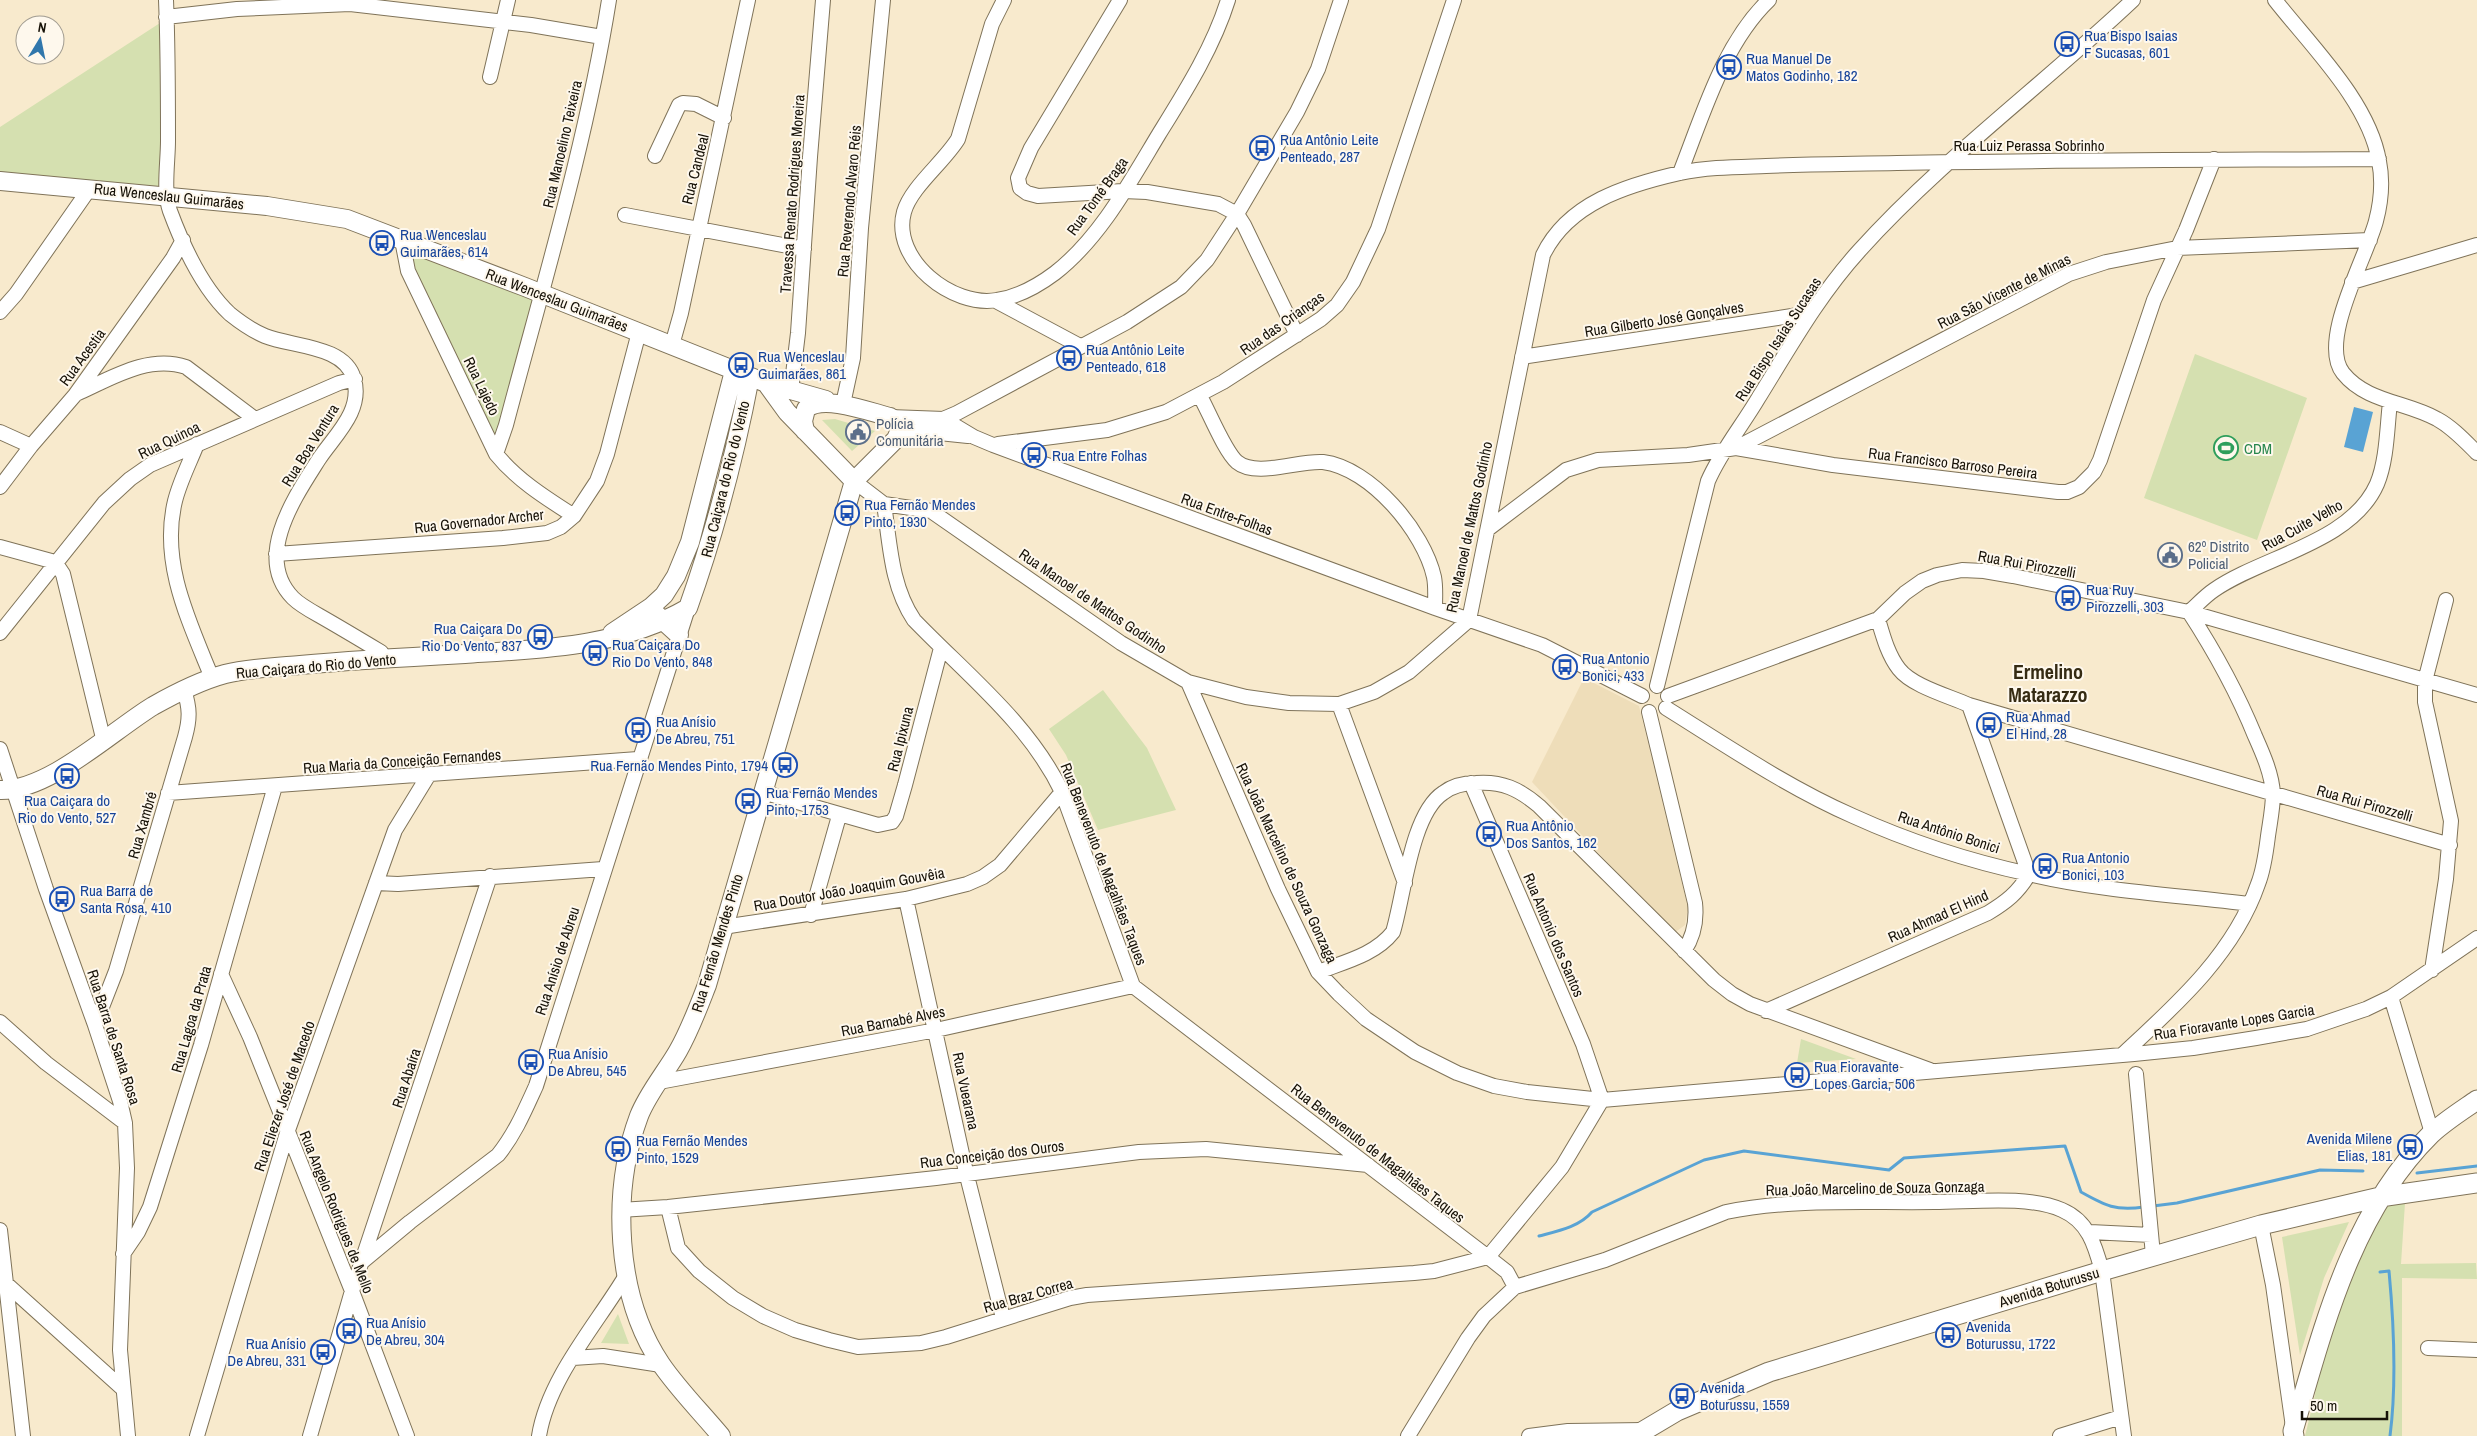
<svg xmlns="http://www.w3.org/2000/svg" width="2477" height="1436" font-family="'Archivo Narrow',sans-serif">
  <rect width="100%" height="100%" fill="#f8eacd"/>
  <path fill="#eeddb9" d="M 1584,678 L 1639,706 L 1688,908 L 1685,925 L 1674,933 L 1532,782 Z"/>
  <path fill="#d5e0b0" d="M 160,23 L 165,197 L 0,187 L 0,127 Z
    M 402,240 L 540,293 L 496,454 Z
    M 2195,354 L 2307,398 L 2257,540 L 2144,498 Z
    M 835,419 L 875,431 L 852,451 L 822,420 Z
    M 1103,690 L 1147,748 L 1176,810 L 1098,830 L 1066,755 L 1049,729 Z
    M 1801,1039 L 1856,1059 L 1797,1063 Z
    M 2405,1203 L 2401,1264 L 2476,1263 L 2477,1279 L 2402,1278 L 2402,1436 L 2305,1436 L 2315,1395 L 2318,1370 L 2354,1263 L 2386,1206 Z
    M 2349,1222 L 2324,1278 L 2300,1355 L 2282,1237 Z
    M 618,1314 L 629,1344 L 601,1343 Z"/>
  <path fill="#59a3d4" d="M 2354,407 L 2373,412 L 2363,452 L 2344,447 Z"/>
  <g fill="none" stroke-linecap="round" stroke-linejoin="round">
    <path stroke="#59a3d4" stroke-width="3" d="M 2417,1173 L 2477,1166
      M 2153,1206 L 2177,1203 L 2320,1170 L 2363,1171
      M 1539,1236 C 1558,1231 1579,1227 1592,1212 L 1704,1160 L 1744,1151 L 1889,1170 L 1904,1158 L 2065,1146 L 2081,1192 C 2106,1206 2115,1211 2144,1207
      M 2380,1272 L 2389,1271 C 2394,1325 2397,1382 2390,1436"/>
    <defs>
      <path id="minor" d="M 166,0 C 168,47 168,94 168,141 C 168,162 163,191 170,211 C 183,246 202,288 230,314 C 240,322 253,331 265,336 C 292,347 345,345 354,379 C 363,411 335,435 319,459 C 295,497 253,557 293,598 C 300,605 311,611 320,616 C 341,628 361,640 381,652 L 386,660
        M 1004,0 L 992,24 L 958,139 C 944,162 911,187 904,212 C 891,260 953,308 997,300 C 1017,297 1039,285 1055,273 C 1100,238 1130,182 1159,134 C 1185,92 1213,48 1228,0
        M 1120,0 L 1031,148 L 1018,178 L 1020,188 L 1027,193 L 1038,196 L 1123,191 L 1147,192 L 1218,204 L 1237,214 L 1244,225 L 1297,335
        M 2275,0 C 2311,46 2369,102 2379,161 C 2383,181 2381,202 2376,221 C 2367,256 2318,341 2343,373 C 2366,402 2407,402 2437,419 C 2452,427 2465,441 2477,453
        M 166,17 L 237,9 L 350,4 L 531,25 L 602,37
        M 490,77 L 508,0
        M 655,156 L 679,105 L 683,103 L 696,104 L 724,118
        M 1680,173 C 1703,115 1723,44 1769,0
        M 625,215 L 804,249
        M 402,240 L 408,271 L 496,454 C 517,480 546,498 574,516
        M 2352,282 L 2477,245
        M 996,301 L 1080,346
        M 0,312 L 16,294 L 90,188
        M 672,345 L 681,313 L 748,0
        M 1522,357 L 1811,313
        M 791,391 L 798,333 L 810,157 L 823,0
        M 76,394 C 110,379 148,354 186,367 L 255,419
        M 1200,396 C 1209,412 1225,452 1237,462 C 1256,478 1299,460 1323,462 C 1371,468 1424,532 1434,577 C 1436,587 1435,598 1435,608
        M 843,404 L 853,358 L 861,228 L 883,0
        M 890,417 L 944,419 L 974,437 L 993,445 L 1435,608 L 1542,645 L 1642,696
        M 920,431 L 968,436
        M 0,432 L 31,446
        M 896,439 L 957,413 L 1127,322 L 1181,287 L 1207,260 L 1237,214 L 1297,112 L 1318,69 L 1341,0
        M 197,444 C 190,462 180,481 175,501 C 160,563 189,621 212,678
        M 998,444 L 1107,430 L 1166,412 L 1223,382 L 1321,319 L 1337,305 L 1353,282 L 1378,229 L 1454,0
        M 1736,448 L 2069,274 L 2106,262 L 2177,248 L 2370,240
        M 496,454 L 506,425 C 543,285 586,144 609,0
        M 854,481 L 884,504 L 931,511 L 1121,643 L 1188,682 L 1246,697 L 1289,703 L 1339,704 L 1374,692 L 1409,672 L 1469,620 L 1543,255 C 1568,203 1627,185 1680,173 C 1708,167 1738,167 1766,166 C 1810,164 1853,164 1897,163 C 2057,160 2218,160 2379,159
        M 0,487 L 31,446 L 75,395 L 173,258 L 183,240
        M 884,504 C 890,544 891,586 914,620 C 966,674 1029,723 1062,792 L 1133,986 L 1488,1257 L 1507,1272 L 1515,1287
        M 1488,529 L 1566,470 L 1598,460 L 1688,455 L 1736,448 L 1833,465 L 2058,492 L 2067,492 L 2079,487 L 2094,472 L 2100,460 L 2154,300 L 2186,230 L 2214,159
        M 0,547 L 55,562 L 63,574 L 104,742
        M 276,554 L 503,538 L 547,533 L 561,527 L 574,516 L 597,481 L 607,454 L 639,332
        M 1878,619 C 1883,636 1888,655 1899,669 C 1912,686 1949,696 1969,705 L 2450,845
        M 0,633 L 104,503 L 130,479 L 150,465 L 339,383 L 355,379
        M 1188,682 L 1278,889 L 1318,972 L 1339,994 L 1366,1019 L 1415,1052 L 1457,1073 L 1494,1086 L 1527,1092 L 1602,1100 L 2134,1054 L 2193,1048 L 2256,1038 L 2307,1029 L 2366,1009 L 2391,997 L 2477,938
        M 1657,686 L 1708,481 C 1721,451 1742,426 1759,397 C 1790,347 1819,295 1859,251 C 1942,159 2043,85 2133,0
        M 1668,696 L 1878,619 L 1905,593 L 1922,581 L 1937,575 L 1962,570 L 1984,571 L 2013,576 L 2189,612 L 2477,695
        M 1339,704 L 1405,883
        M 1666,708 C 1727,746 1787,787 1853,816 C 1908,841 1969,861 2029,874 C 2100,891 2177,895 2250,904
        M 1649,712 L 1695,903 C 1697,921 1694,936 1684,951
        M 0,749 L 46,889 L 95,1025 L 120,1101 L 125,1123 L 127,1168 L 120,1350 L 128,1436
        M 1471,783 L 1583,1044 L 1602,1100
        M 762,792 L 878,825 L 892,822 L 896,816 L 905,785 L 941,648
        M 168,793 L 638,759
        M 376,883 L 398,884 L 603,869
        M 906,899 L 966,1172 L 1003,1318
        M 811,915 L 839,816
        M 723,927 L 906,899 L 967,884 L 983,877 L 1000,865 L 1062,792
        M 2432,970 L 2446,879 L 2451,821 L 2425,702 L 2425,681 L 2446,600
        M 1318,972 C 1344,962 1375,955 1393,932 C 1404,896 1411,814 1443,793 C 1452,786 1465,783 1476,783 C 1502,781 1519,789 1539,806 L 1714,980 L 1732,994 L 1750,1004 L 1930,1070
        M 221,974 L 250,1037 L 352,1291 L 407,1436
        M 2391,997 L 2432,1133
        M 1766,1011 L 1988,913 C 2006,902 2018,893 2029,874 L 1969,705
        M 0,1022 L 46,1063 L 125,1123
        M 95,1025 L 116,971 L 185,737 C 190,719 190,708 184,690
        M 2122,1055 C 2175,1006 2234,954 2258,884 C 2264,869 2266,852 2268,836 C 2270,822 2273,807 2273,794 C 2272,774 2263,754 2255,736 C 2237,692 2215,652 2189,612 C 2197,605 2205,596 2214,590 C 2263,556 2351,543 2377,484 C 2387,460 2387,428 2390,402
        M 2136,1074 L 2153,1255
        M 659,1082 L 936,1030 L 1133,986
        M 668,1207 L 678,1248 L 699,1271 L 733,1298 L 763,1316 L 795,1330 L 829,1340 L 858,1347 L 921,1343 L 946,1337 L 1070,1298 L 1087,1295 L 1414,1273 L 1434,1271 L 1488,1257 L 1562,1167 L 1602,1100
        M 620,1210 L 668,1207 L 936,1178 L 1139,1152 L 1206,1149 L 1368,1165
        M 2261,1225 L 2273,1285 L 2293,1427
        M 0,1230 L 23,1436
        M 2090,1232 L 2151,1235
        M 123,1254 L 138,1232 L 150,1207 L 201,1045 L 275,786
        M 363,1261 L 410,1222 L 498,1155 C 515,1134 525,1110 536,1086 L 688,608
        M 2,1280 L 122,1388
        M 1515,1287 L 1605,1260 L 1726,1212 C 1794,1198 1866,1203 1934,1202 C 1972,1202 2028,1195 2062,1210 C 2088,1221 2095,1245 2102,1271 L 2124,1436
        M 2428,1348 L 2477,1350
        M 573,1358 L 603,1356 L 661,1365
        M 197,1436 L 287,1133 L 395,830 L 428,776
        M 310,1436 L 352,1291 L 490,876
        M 539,1436 C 548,1379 596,1325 625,1277
        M 1408,1436 L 1468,1338 L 1484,1316 L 1515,1287
        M 1529,1436 L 1568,1431 L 1645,1430
        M 2060,1436 L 2121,1417"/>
      <path id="tertiary" d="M 0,181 L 267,206 L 347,219 L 525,287 L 766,383 L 826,400
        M 766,383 L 787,412 L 854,481
        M 657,615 L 679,635
        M 612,633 L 651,607 L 664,595 L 676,576 L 690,542 L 734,371
        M 0,790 C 49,791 112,731 153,706 C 176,693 199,681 225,674 C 249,668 275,667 300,665 C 355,660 410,657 465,654 C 542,649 621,647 688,608 C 715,532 735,456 750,377
        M 721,1436 C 701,1412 678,1389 661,1364 C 615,1296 611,1191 639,1116 C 648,1093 666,1072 678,1051 C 690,1030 698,1008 707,985 L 854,481 L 896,439 L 900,430 L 896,421 L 890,417 C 870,412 823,394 806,409 L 803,421 L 805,431"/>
      <path id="secondary" d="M 1635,1436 L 1677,1411 L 1769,1372 L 2102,1271 L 2261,1225 L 2380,1197 L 2477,1183
        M 2294,1436 L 2293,1431 C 2324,1326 2351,1213 2431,1134 C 2445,1121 2461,1111 2477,1100"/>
    </defs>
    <use href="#minor" stroke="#7f7359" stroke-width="16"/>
    <use href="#tertiary" stroke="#7f7359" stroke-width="20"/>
    <use href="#secondary" stroke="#7f7359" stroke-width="21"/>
    <use href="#minor" stroke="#fff" stroke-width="14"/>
    <use href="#tertiary" stroke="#fff" stroke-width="18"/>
    <use href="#secondary" stroke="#fff" stroke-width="19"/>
  </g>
  <defs>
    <symbol id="bus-ring" viewBox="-11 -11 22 22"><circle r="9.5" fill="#fef8ed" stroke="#1a4fb4" stroke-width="1.5"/><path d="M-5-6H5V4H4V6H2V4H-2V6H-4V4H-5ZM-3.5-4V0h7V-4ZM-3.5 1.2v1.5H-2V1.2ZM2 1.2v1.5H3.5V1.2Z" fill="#1a4fb4"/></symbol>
    <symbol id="civic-ring" viewBox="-11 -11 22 22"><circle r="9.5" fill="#fef8ed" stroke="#5c6f8a" stroke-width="1.5"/><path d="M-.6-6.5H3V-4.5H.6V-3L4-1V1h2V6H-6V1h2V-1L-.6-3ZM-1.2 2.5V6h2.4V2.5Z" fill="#5c6f8a"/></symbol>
    <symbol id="stadium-ring" viewBox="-11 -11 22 22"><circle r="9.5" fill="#fef8ed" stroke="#2e9e5b" stroke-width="1.5"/><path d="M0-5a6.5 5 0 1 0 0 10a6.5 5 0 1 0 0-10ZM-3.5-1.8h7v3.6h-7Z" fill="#2e9e5b"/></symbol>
  </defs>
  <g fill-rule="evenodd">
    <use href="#bus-ring" x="2053" y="30" width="28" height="28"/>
    <use href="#bus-ring" x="1715" y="53" width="28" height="28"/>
    <use href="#bus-ring" x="1248" y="134" width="28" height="28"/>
    <use href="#bus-ring" x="368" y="229" width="28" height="28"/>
    <use href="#bus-ring" x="1055" y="344" width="28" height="28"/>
    <use href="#bus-ring" x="727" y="351" width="28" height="28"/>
    <use href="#civic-ring" x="844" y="418" width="28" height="28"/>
    <use href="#stadium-ring" x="2212" y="434" width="28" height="28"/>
    <use href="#bus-ring" x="1020" y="441" width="28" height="28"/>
    <use href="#bus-ring" x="833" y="499" width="28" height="28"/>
    <use href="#civic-ring" x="2156" y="541" width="28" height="28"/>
    <use href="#bus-ring" x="2054" y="584" width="28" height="28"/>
    <use href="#bus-ring" x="526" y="623" width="28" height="28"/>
    <use href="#bus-ring" x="581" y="639" width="28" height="28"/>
    <use href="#bus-ring" x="1551" y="653" width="28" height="28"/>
    <use href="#bus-ring" x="1975" y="711" width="28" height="28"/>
    <use href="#bus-ring" x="624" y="716" width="28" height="28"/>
    <use href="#bus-ring" x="771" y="751" width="28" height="28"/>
    <use href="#bus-ring" x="53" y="762" width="28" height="28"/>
    <use href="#bus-ring" x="734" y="787" width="28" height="28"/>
    <use href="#bus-ring" x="1475" y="820" width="28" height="28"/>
    <use href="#bus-ring" x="2031" y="852" width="28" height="28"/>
    <use href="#bus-ring" x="48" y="885" width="28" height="28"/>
    <use href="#bus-ring" x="517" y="1048" width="28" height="28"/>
    <use href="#bus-ring" x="1783" y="1061" width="28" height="28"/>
    <use href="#bus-ring" x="2396" y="1133" width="28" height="28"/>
    <use href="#bus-ring" x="604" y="1135" width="28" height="28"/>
    <use href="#bus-ring" x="335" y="1317" width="28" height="28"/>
    <use href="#bus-ring" x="1934" y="1321" width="28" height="28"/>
    <use href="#bus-ring" x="309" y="1338" width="28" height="28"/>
    <use href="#bus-ring" x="1668" y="1382" width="28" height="28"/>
  </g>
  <g text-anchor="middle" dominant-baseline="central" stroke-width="4" stroke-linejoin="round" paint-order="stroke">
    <g font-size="15" fill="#164399" stroke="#fef8ed" text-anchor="start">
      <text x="2084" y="35">Rua Bispo Isaias<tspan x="2084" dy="17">F Sucasas, 601</tspan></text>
      <text x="1746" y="58">Rua Manuel De<tspan x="1746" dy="17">Matos Godinho, 182</tspan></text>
      <text x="1280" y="139">Rua Antônio Leite<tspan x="1280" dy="17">Penteado, 287</tspan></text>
      <text x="400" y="234">Rua Wenceslau<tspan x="400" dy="17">Guimarães, 614</tspan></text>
      <text x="1086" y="349">Rua Antônio Leite<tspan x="1086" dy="17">Penteado, 618</tspan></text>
      <text x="758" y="356">Rua Wenceslau<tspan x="758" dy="17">Guimarães, 861</tspan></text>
      <text x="1052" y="455">Rua Entre Folhas</text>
      <text x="864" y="504">Rua Fernão Mendes<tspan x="864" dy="17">Pinto, 1930</tspan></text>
      <text x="2086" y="589">Rua Ruy<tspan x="2086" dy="17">Pirozzelli, 303</tspan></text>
      <text x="522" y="628" text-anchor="end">Rua Caiçara Do<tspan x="522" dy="17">Rio Do Vento, 837</tspan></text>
      <text x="612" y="644">Rua Caiçara Do<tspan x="612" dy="17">Rio Do Vento, 848</tspan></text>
      <text x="1582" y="658">Rua Antonio<tspan x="1582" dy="17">Bonici, 433</tspan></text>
      <text x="2006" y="716">Rua Ahmad<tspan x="2006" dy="17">El Hind, 28</tspan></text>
      <text x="656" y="721">Rua Anísio<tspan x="656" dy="17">De Abreu, 751</tspan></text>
      <text x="768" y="765" text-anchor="end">Rua Fernão Mendes Pinto, 1794</text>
      <text x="766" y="792">Rua Fernão Mendes<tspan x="766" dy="17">Pinto, 1753</tspan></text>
      <text x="67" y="800" text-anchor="middle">Rua Caiçara do<tspan x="67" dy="17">Rio do Vento, 527</tspan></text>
      <text x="1506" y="825">Rua Antônio<tspan x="1506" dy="17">Dos Santos, 162</tspan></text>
      <text x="2062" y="857">Rua Antonio<tspan x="2062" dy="17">Bonici, 103</tspan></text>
      <text x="80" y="890">Rua Barra de<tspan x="80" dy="17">Santa Rosa, 410</tspan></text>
      <text x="548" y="1053">Rua Anísio<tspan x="548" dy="17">De Abreu, 545</tspan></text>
      <text x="1814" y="1066">Rua Fioravante<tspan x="1814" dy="17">Lopes Garcia, 506</tspan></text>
      <text x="2392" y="1138" text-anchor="end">Avenida Milene<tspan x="2392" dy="17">Elias, 181</tspan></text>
      <text x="636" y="1140">Rua Fernão Mendes<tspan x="636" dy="17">Pinto, 1529</tspan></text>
      <text x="366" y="1322">Rua Anísio<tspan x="366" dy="17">De Abreu, 304</tspan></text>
      <text x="1966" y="1326">Avenida<tspan x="1966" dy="17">Boturussu, 1722</tspan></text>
      <text x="306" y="1343" text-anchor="end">Rua Anísio<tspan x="306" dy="17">De Abreu, 331</tspan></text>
      <text x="1700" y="1387">Avenida<tspan x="1700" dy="17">Boturussu, 1559</tspan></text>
    </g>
    <g font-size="15" fill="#161107" stroke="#fef8ed">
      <text transform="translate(562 144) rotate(-77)">Rua Manoelino Teixeira</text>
      <text x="2029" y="145">Rua Luiz Perassa Sobrinho</text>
      <text transform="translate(695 169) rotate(-76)">Rua Candeal</text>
      <text transform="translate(792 194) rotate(-86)">Travessa Renato Rodrigues Moreira</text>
      <text transform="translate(169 196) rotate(6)">Rua Wenceslau Guimarães</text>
      <text transform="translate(1097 196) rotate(-54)">Rua Tomé Braga</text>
      <text transform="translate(849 201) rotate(-85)">Rua Reverendo Alvaro Réis</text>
      <text transform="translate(2004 291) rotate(-27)">Rua São Vicente de Minas</text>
      <text transform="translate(557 300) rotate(21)">Rua Wenceslau Guimarães</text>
      <text transform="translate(1664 319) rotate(-9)">Rua Gilberto José Gonçalves</text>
      <text transform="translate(1282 323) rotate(-35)">Rua das Crianças</text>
      <text transform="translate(1778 339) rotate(-57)">Rua Bispo Isaías Sucasas</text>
      <text transform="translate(82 357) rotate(-54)">Rua Acestia</text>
      <text transform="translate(482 386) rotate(64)">Rua Lajedo</text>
      <text transform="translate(169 440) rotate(-26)">Rua Quinoa</text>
      <text transform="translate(310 445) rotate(-58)">Rua Boa Ventura</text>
      <text transform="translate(1953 463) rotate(7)">Rua Francisco Barroso Pereira</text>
      <text transform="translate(725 479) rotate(-76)">Rua Caiçara do Rio do Vento</text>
      <text transform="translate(1227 514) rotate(20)">Rua Entre-Folhas</text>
      <text transform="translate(479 521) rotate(-6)">Rua Governador Archer</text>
      <text transform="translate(2302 525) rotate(-29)">Rua Cuite Velho</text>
      <text transform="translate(1469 527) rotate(-78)">Rua Manoel de Mattos Godinho</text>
      <text transform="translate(2027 564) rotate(10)">Rua Rui Pirozzelli</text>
      <text transform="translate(1093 601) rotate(34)">Rua Manoel de Mattos Godinho</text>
      <text transform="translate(316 666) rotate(-5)">Rua Caiçara do Rio do Vento</text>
      <text transform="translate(900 739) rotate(-76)">Rua Ipixuna</text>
      <text transform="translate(402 761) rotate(-4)">Rua Maria da Conceição Fernandes</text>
      <text transform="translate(2365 803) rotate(16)">Rua Rui Pirozzelli</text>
      <text transform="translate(142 825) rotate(-74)">Rua Xambré</text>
      <text transform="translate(1949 832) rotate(18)">Rua Antônio Bonici</text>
      <text transform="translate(1287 863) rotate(65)">Rua João Marcelino de Souza Gonzaga</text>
      <text transform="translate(1104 864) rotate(69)">Rua Benevenuto de Magalhães Taques</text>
      <text transform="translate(849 889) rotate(-10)">Rua Doutor João Joaquim Gouvêia</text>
      <text transform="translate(1938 916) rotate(-24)">Rua Ahmad El Hind</text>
      <text transform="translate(1554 935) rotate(67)">Rua Antonio dos Santos</text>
      <text transform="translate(717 943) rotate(-73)">Rua Fernão Mendes Pinto</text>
      <text transform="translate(557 961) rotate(-72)">Rua Anísio de Abreu</text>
      <text transform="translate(191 1019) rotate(-74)">Rua Lagoa da Prata</text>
      <text transform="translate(893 1021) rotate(-11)">Rua Barnabé Alves</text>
      <text transform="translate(2234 1022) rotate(-9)">Rua Fioravante Lopes Garcia</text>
      <text transform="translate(114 1037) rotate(72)">Rua Barra de Santa Rosa</text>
      <text transform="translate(406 1078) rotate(-72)">Rua Abaíra</text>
      <text transform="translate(966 1091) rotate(78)">Rua Vuearana</text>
      <text transform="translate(284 1096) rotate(-71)">Rua Eliezer José de Macedo</text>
      <text transform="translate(1378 1153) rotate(38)">Rua Benevenuto de Magalhães Taques</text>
      <text transform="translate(992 1154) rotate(-7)">Rua Conceição dos Ouros</text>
      <text transform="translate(1875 1188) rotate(-1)">Rua João Marcelino de Souza Gonzaga</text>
      <text transform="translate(337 1212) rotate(68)">Rua Angelo Rodrigues de Mello</text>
      <text transform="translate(2049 1287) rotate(-17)">Avenida Boturussu</text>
      <text transform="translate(1028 1295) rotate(-16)">Rua Braz Correa</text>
    </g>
    <g font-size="15" fill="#4e5e75" stroke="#fef8ed" text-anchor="start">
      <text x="876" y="423">Polícia<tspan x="876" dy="17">Comunitária</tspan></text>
      <text x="2188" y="546">62º Distrito<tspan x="2188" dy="17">Policial</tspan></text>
    </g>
    <g font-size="15" fill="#27864d" stroke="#fef8ed" text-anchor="start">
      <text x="2244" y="448">CDM</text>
    </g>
    <g font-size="20" font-weight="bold" fill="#352b13" stroke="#fef8ed">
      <text x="2048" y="671">Ermelino<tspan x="2048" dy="23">Matarazzo</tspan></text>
    </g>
  </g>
  <g transform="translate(40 40) rotate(10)"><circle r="24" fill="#fef8ed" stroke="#a19c91"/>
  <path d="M0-4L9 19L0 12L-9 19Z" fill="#3177ac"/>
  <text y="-8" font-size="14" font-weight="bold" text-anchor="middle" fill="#161107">N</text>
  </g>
  <path d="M2302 1411v8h85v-8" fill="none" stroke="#161107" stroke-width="2.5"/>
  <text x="2310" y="1411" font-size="15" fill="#161107" stroke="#fef8ed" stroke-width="4" paint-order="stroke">50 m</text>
</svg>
